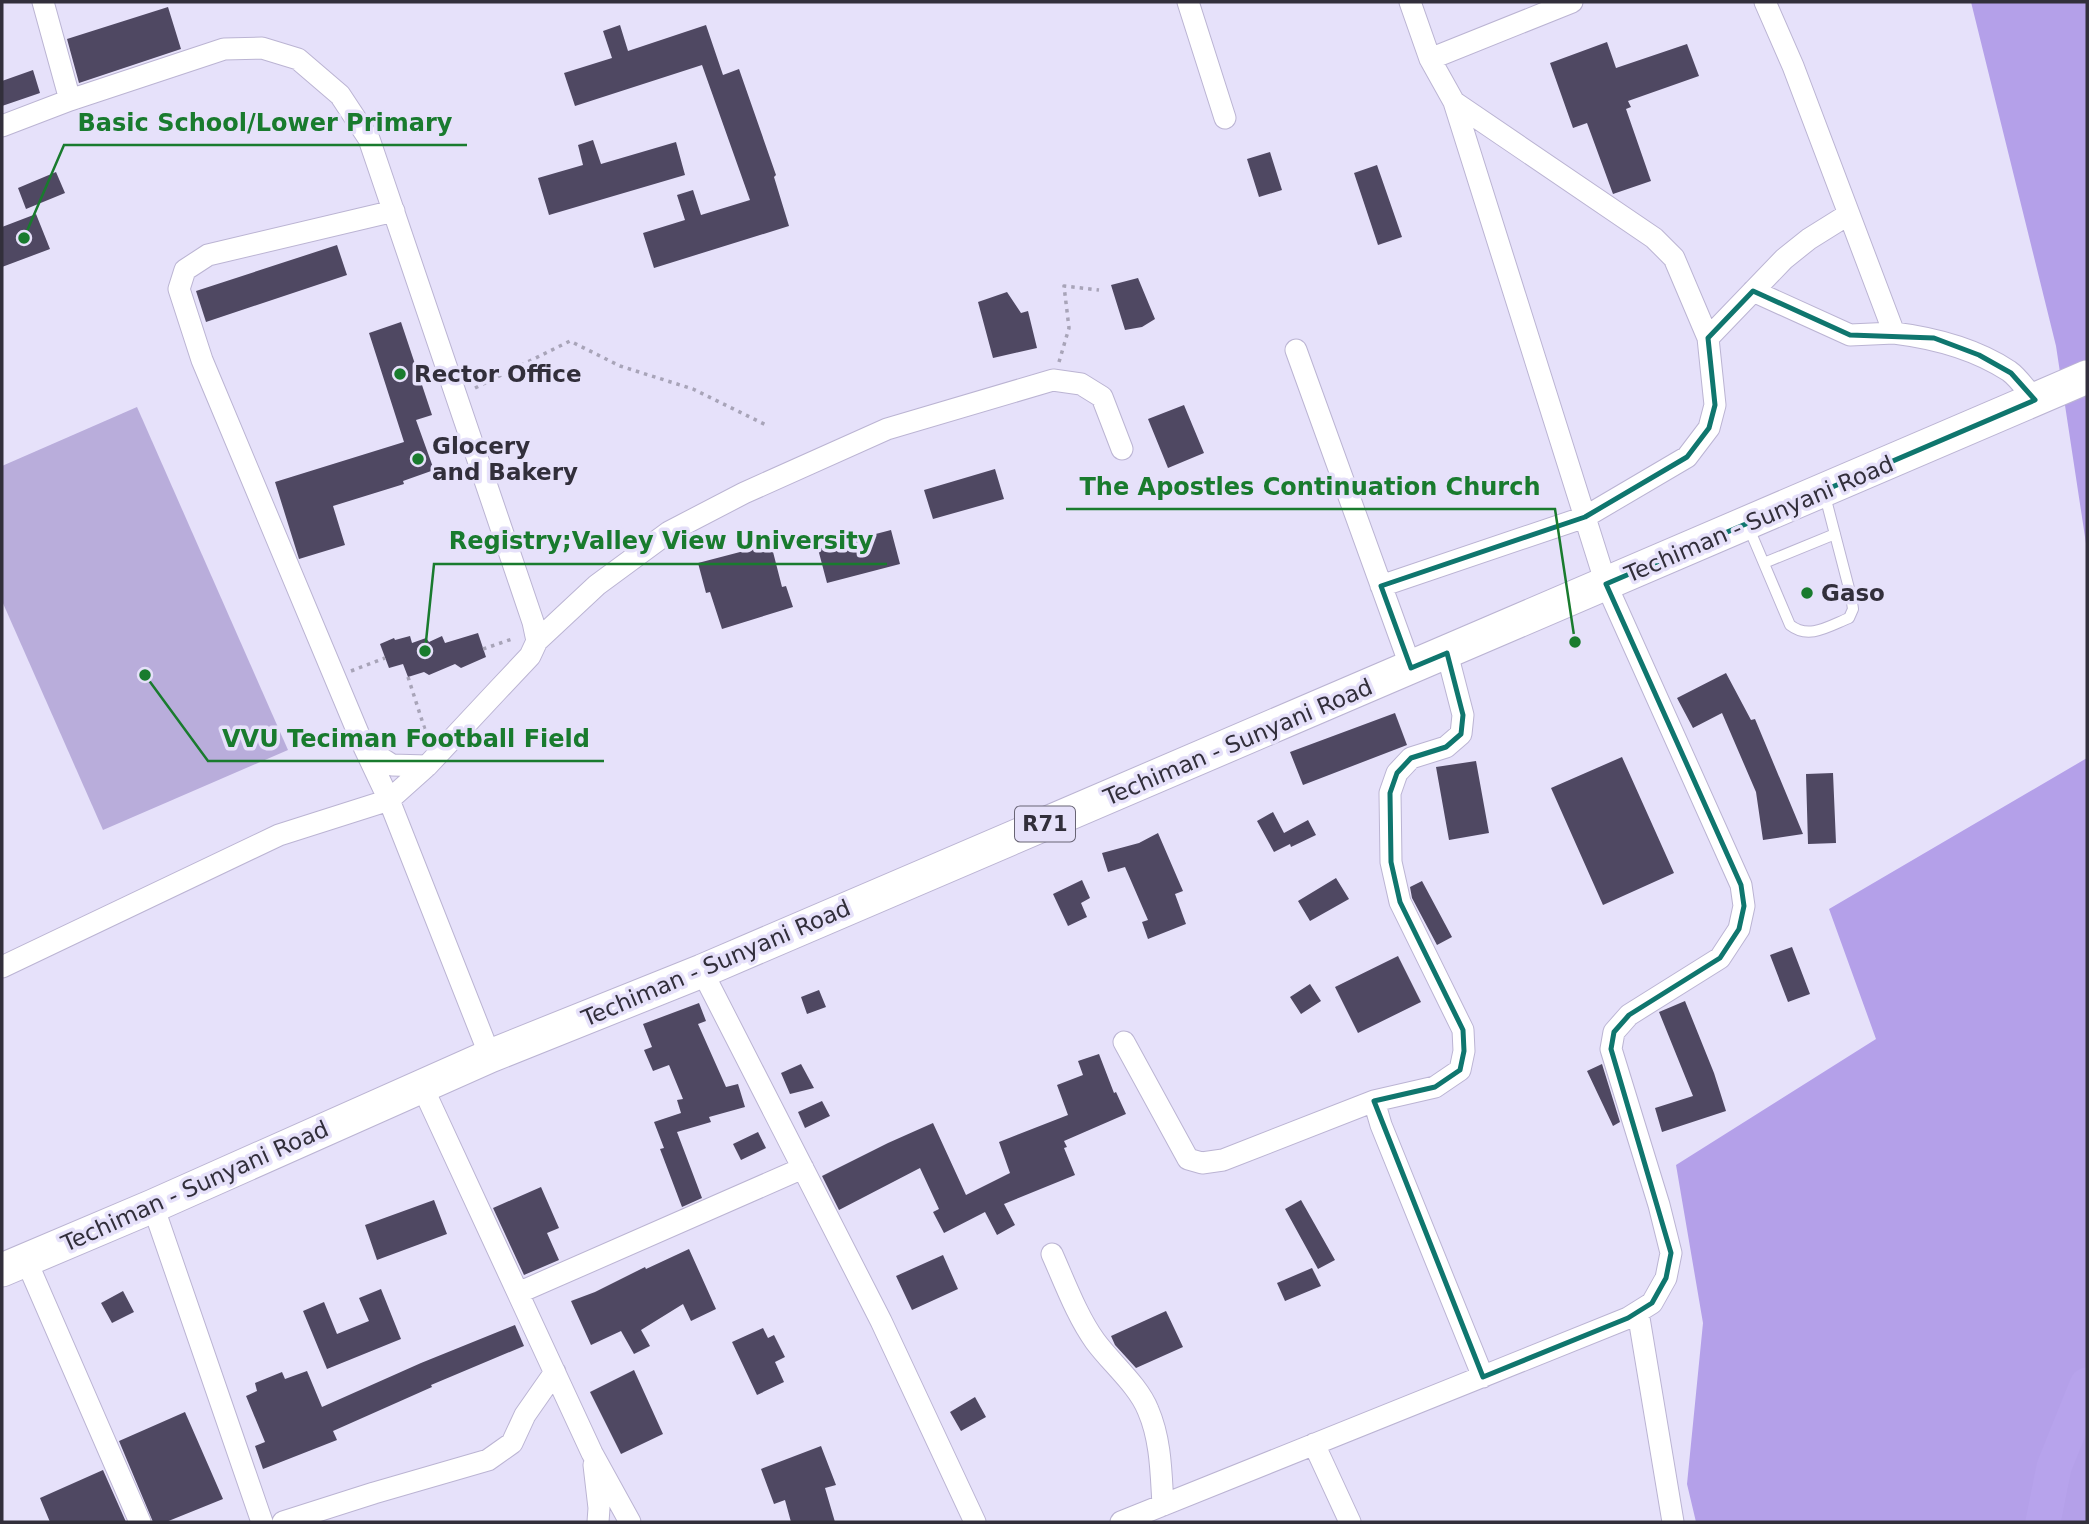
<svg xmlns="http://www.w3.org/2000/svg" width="2089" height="1524" font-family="'DejaVu Sans',sans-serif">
  <rect width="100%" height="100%" fill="#e6e1fa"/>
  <path fill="#b9addb" d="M 137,407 L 288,750 L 103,830 L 2,601 L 2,466 Z"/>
  <path fill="#b4a0e9" d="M 1971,2 L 2087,2 L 2087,550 L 2056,346 Z
    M 2087,758 L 2087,1522 L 1696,1522 L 1687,1484 L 1703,1323 L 1676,1165 L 1876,1039 L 1829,909 Z"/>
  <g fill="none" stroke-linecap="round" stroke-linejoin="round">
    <path stroke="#b7a3ec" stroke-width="35" d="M 2043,1522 L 2054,1467 L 2087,1385"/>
  </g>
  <path fill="#4f4862" d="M 168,7 L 181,49 L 79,83 L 67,39 Z
    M 620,25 L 628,51 L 706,25 L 723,75 L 739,69 L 776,175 L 774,177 L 789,226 L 654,268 L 643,233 L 685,220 L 677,195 L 693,190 L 701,215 L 750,200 L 702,65 L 575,106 L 564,73 L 612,58 L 603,31 Z
    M 1607,42 L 1616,68 L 1687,44 L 1699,76 L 1628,101 L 1631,107 L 1626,109 L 1651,181 L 1613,194 L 1587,123 L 1573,128 L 1550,63 Z
    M 33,70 L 40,93 L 2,106 L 2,81 Z
    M 593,140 L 601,164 L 676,142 L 685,175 L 549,215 L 538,178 L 583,165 L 578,145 Z
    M 1270,152 L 1282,190 L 1259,197 L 1247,159 Z
    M 1377,165 L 1402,237 L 1378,245 L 1354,173 Z
    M 56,172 L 65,193 L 26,209 L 18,188 Z
    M 36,214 L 50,249 L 2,267 L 2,227 Z
    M 337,245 L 347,275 L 206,322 L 196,291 Z
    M 1138,278 L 1155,319 L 1142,327 L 1125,330 L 1111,285 Z
    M 1007,292 L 1021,313 L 1028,311 L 1037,348 L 993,358 L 978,302 Z
    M 401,322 L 432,415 L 416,420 L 434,470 L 403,481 L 404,484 L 333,506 L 345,545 L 299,559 L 275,482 L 404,442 L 369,333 Z
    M 1184,405 L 1204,453 L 1168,468 L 1148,419 Z
    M 995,469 L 1004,499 L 933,519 L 924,490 Z
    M 891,530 L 900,564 L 827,583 L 818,549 Z
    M 771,544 L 782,587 L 786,586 L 793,607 L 722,629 L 710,592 L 706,593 L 698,563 Z
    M 478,633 L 486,657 L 461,668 L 455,664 L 429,675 L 424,672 L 408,677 L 403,664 L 389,668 L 380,644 L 394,638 L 395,640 L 410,636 L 412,643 L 426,638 L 429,642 L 442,636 L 445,643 Z
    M 1726,673 L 1751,720 L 1755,719 L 1803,834 L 1763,840 L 1756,792 L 1722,713 L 1693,728 L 1677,698 Z
    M 1395,713 L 1407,745 L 1303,785 L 1290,752 Z
    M 1622,757 L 1674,873 L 1603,905 L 1551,788 Z
    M 1476,761 L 1489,833 L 1449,840 L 1436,767 Z
    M 1833,773 L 1836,843 L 1808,844 L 1806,774 Z
    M 1273,812 L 1284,833 L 1308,820 L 1316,835 L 1291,847 L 1290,844 L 1274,852 L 1257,821 Z
    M 1158,833 L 1183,891 L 1175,894 L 1186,924 L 1148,939 L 1142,922 L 1148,920 L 1125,867 L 1108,872 L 1102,853 L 1139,843 Z
    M 1336,878 L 1349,899 L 1310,921 L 1298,901 Z
    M 1082,880 L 1090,898 L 1081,903 L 1087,917 L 1068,926 L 1053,894 Z
    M 1422,881 L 1452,937 L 1437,945 L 1412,898 L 1410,887 Z
    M 1792,947 L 1810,994 L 1788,1002 L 1770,955 Z
    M 1398,956 L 1421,1002 L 1358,1033 L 1335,987 Z
    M 1310,984 L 1321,1001 L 1301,1014 L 1290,997 Z
    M 819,990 L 826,1007 L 807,1014 L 801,997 Z
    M 1685,1001 L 1714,1073 L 1726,1111 L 1662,1132 L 1655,1108 L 1693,1096 L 1659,1012 Z
    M 699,1003 L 706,1021 L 698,1024 L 726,1087 L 738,1084 L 745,1107 L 709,1117 L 711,1122 L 677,1132 L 702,1198 L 682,1207 L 660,1149 L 664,1148 L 654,1122 L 681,1113 L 677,1100 L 683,1099 L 669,1065 L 653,1071 L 644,1050 L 652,1047 L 643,1024 Z
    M 1099,1054 L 1114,1093 L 1116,1092 L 1126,1114 L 1064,1141 L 1067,1147 L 1064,1148 L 1075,1175 L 1004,1204 L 1015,1225 L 997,1235 L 985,1212 L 944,1233 L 933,1212 L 939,1209 L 920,1168 L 839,1210 L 822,1176 L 888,1143 L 933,1123 L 966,1195 L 1010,1173 L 999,1142 L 1068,1115 L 1057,1085 L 1083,1075 L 1078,1061 Z
    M 801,1064 L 814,1088 L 790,1094 L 781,1073 Z
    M 1602,1064 L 1620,1122 L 1613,1126 L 1587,1071 Z
    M 822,1101 L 830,1116 L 805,1128 L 798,1112 Z
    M 758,1132 L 766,1148 L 741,1160 L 733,1144 Z
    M 541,1187 L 559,1228 L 547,1233 L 559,1260 L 524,1275 L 493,1208 Z
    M 434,1200 L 447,1234 L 377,1260 L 365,1225 Z
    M 1301,1200 L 1335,1260 L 1318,1269 L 1285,1209 Z
    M 689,1249 L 716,1309 L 691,1321 L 683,1304 L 641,1330 L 650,1346 L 634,1354 L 621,1331 L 591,1345 L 571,1301 L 595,1292 L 645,1267 L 646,1269 Z
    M 943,1255 L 958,1289 L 912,1310 L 896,1276 Z
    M 1312,1268 L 1321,1286 L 1285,1301 L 1277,1283 Z
    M 381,1289 L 401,1339 L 327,1369 L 303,1311 L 324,1302 L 337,1334 L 369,1321 L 359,1298 Z
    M 123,1291 L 134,1312 L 112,1323 L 101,1303 Z
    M 1166,1311 L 1183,1347 L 1136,1368 L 1115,1345 L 1111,1336 Z
    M 515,1325 L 524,1346 L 431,1385 L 432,1387 L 333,1431 L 337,1440 L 263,1469 L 255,1446 L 265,1442 L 246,1396 L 257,1391 L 255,1383 L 282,1372 L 285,1379 L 307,1371 L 322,1407 L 421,1363 Z
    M 763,1328 L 768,1338 L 774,1335 L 785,1357 L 775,1362 L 784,1382 L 757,1395 L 732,1342 Z
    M 634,1370 L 663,1434 L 621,1454 L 590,1392 Z
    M 975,1397 L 986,1417 L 961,1431 L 950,1412 Z
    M 185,1412 L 223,1499 L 166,1522 L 153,1522 L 119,1441 Z
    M 821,1446 L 836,1485 L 825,1488 L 835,1522 L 791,1522 L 785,1500 L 774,1504 L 761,1469 Z
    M 103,1470 L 126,1522 L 50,1522 L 40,1498 Z"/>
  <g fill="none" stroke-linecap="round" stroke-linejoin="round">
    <defs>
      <path id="lane" d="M 1748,526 L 1790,625 C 1809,640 1829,626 1849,618 L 1853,609 L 1851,596 L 1824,492
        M 1764,563 L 1835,534"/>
      <path id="street" d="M 43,2 L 70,100
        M 1188,2 L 1225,118
        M 1765,2 L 1793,66 L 1894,333 C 1934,338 1974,348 2009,371 C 2019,378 2027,391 2035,400
        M 1430,59 L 1572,2
        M 2,126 L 70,100 L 224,49 L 262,48 L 298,59 L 340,95 L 369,139 L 533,622 L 537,641
        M 1753,291 L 1850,335 L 1894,333
        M 1708,338 L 1784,259 L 1809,239 L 1849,214
        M 1296,350 L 1411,668
        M 1381,586 L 1585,517 L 1687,457 L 1709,428 L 1715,405 L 1708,338 L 1674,258 L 1654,238 L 1454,102
        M 364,747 L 392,765 L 427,766
        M 2,967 L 279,835 L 389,800 L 364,747 L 202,360 L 179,289 L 185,270 L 208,255 L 394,211
        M 702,971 L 881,1321 L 975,1522
        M 1124,1042 L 1188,1159 L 1202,1163 L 1223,1160 L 1374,1101 L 1435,1087 L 1460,1070 L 1464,1051 L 1463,1030 L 1400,902 L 1391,862 L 1390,793 L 1397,773 L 1411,758 L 1446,747 L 1461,734 L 1463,715 L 1447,653
        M 490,1056 L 389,800 L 427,766 L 498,690 L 530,656 L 537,641 L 597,585 L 669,532 L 744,493 L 887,429 L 1053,380 L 1081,384 L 1102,397 L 1122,449
        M 422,1086 L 592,1453 L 630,1522
        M 1374,1101 L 1381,1125 L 1483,1377
        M 153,1206 L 262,1522
        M 1052,1254 C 1065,1283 1077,1316 1095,1341 C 1111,1363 1138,1385 1148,1410 C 1161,1440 1161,1473 1163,1505
        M 26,1260 L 140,1522
        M 518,1293 L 803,1168
        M 1638,1312 L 1673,1522
        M 1314,1444 L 1350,1522
        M 594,1465 L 599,1508 L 598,1522
        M 283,1522 L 374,1493 L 488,1460 L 512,1443 L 525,1415 L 555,1372
        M 1121,1522 L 1628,1318 L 1652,1303 L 1666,1278 L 1671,1253 L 1659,1205 L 1611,1049 L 1614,1032 L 1629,1015 L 1720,958 L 1739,929 L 1744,906 L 1741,885 L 1606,584 L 1454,102 L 1430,59 L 1410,2"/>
      <path id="primary" d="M 2,1270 L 153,1206 L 490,1056 L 702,971 L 2087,377"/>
    </defs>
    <use href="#lane" stroke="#bbb4d3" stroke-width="12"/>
    <use href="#street" stroke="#bbb4d3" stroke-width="23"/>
    <use href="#primary" stroke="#bbb4d3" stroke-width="35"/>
    <path stroke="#a8a4b8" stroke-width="3.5" stroke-dasharray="3.5 5" stroke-linecap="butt" d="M 1059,362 L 1069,328 L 1064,286 L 1099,290
      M 475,388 L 570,341 L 620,366 L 693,389 L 766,425
      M 483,649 L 515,638
      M 351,671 L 385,658
      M 408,677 L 428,739"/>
    <use href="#lane" stroke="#fff" stroke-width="10"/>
    <use href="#street" stroke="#fff" stroke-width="21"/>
    <use href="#primary" stroke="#fff" stroke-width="33"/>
  </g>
  <path fill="none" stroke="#0f766e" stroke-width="5" stroke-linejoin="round" d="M 1753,291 L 1850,335 L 1934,338 L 1979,355 L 2011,373 L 2035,400 L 1606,584 L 1741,885 L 1744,906 L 1739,929 L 1720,958 L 1629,1015 L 1614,1032 L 1611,1049 L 1671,1253 L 1666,1278 L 1652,1303 L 1628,1318 L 1483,1377 L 1374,1101 L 1435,1087 L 1460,1070 L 1464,1051 L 1463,1030 L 1400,902 L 1391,862 L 1390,793 L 1397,773 L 1411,758 L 1446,747 L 1461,734 L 1463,715 L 1447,653 L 1411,668 L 1381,586 L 1585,517 L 1687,457 L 1709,428 L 1715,405 L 1708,338 Z"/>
  <g fill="#197b2e" stroke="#e6e1fa" stroke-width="2.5">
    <circle cx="400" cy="374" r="7"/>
    <circle cx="418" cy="459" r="7"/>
    <circle cx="1807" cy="593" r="7"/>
  </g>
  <g text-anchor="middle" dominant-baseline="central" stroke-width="7" stroke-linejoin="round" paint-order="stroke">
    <rect fill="#e6e1fa" stroke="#686474" stroke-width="2" x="1015" y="806.5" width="60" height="35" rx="5"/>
    <g font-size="21" font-weight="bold" fill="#322f3b">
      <text x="1045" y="824">R71</text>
    </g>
    <g font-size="23" font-weight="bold" fill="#322f3b" stroke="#e6e1fa" text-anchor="start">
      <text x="414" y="374">Rector Office</text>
      <text x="432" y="446">Glocery<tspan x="432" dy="26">and Bakery</tspan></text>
      <text x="1821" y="593">Gaso</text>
    </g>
    <g font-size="23" fill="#322f3b" stroke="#e6e1fa">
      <text transform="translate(1759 519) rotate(-23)">Techiman - Sunyani Road</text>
      <text transform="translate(1238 742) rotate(-23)">Techiman - Sunyani Road</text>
      <text transform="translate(716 963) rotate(-23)">Techiman - Sunyani Road</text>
      <text transform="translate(195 1186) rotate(-24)">Techiman - Sunyani Road</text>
    </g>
  </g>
  <path fill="none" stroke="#197b2e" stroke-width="2.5" d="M24 238L64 145H467M1575 642L1555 509H1066M425 651L434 564H887M145 675L208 761H604"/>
  <g fill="#197b2e" stroke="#e6e1fa" stroke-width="2.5">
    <circle cx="24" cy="238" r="7"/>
    <circle cx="1575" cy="642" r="7"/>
    <circle cx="425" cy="651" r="7"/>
    <circle cx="145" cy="675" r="7"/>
  </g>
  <g font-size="24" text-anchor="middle" font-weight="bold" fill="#197b2e" stroke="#e6e1fa" stroke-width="7" stroke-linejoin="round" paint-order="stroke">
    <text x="265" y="131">Basic School/Lower Primary</text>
    <text x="1310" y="495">The Apostles Continuation Church</text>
    <text x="661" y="549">Registry;Valley View University</text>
    <text x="406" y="747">VVU Teciman Football Field</text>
  </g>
  <rect width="2089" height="1524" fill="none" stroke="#322f3b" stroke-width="7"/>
</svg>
